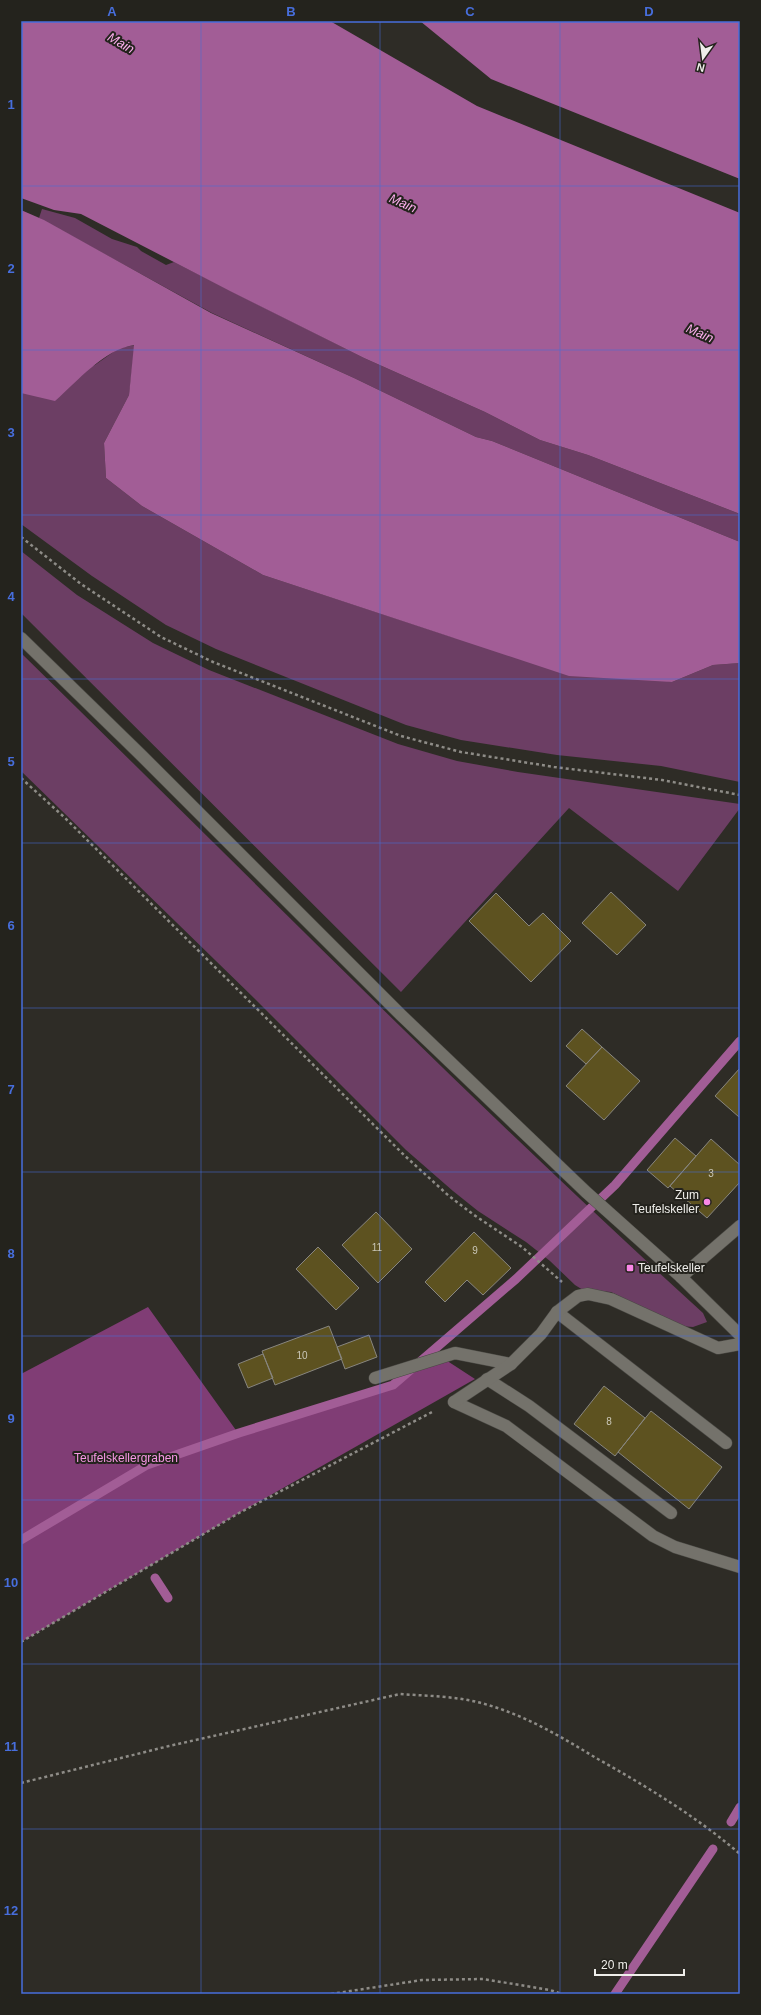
<svg xmlns="http://www.w3.org/2000/svg" width="761" height="2015" font-family="Helvetica,sans-serif">
  <rect width="100%" height="100%" fill="#2e2c26"/>
  <path fill="#6c3e64" d="M 42,209 L 75,218 L 112,239 L 137,247 L 141,251 L 166,265 L 174,262 L 364,358 L 485,412 L 540,440 L 588,455 L 740,514 L 740,542 L 492,441 L 476,437 L 354,378 L 212,313 L 39,218 Z
    M 135,345 L 129,395 L 104,443 L 106,478 L 142,506 L 263,575 L 452,637 L 672,682 L 713,665 L 740,663 L 740,782 L 661,766 L 557,755 L 461,740 L 406,725 L 216,649 L 166,625 L 92,576 L 21,524 L 21,393 L 95,365 L 119,348 Z
    M 21,551 L 77,595 L 153,643 L 209,670 L 398,744 L 457,761 L 518,772 L 740,804 L 740,808 L 678,891 L 569,808 L 401,992 L 21,613 Z
    M 21,653 C 247,874 469,1100 703,1313 L 707,1322 L 693,1327 L 679,1326 L 611,1292 L 583,1290 L 575,1285 L 550,1261 L 526,1242 L 478,1211 L 453,1191 L 406,1150 L 254,998 L 21,771 Z"/>
  <path fill="#803d75" d="M 148,1307 L 238,1433 L 394,1384 L 432,1351 L 475,1379 L 239,1513 L 21,1642 L 21,1374 Z"/>
  <path fill="#a25d96" d="M 21,21 L 330,21 L 477,106 L 740,213 L 740,514 L 588,455 L 540,440 L 485,412 L 364,358 L 230,291 L 81,214 L 54,210 L 21,198 Z
    M 420,21 L 740,22 L 740,179 L 491,79 Z
    M 21,210 L 44,220 L 211,313 L 354,378 L 476,437 L 492,441 L 740,542 L 740,663 L 713,665 L 672,682 L 569,676 L 263,575 L 142,506 L 106,478 L 104,443 L 129,395 L 134,345 C 103,350 78,381 55,401 L 21,393 Z"/>
  <g fill="none" stroke-linecap="round" stroke-linejoin="round">
    <path stroke="#a25d96" stroke-width="9" d="M 21,1540 L 147,1465 L 239,1433 L 393,1385 L 516,1279 L 615,1185 L 740,1041
      M 155,1578 L 168,1598
      M 731,1822 L 740,1807
      M 615,1994 L 713,1849"/>
  </g>
  <path fill="#5d5220" stroke="#88867f" d="M 611,892 L 646,925 L 617,955 L 582,923 Z
    M 496,893 L 529,926 L 543,913 L 571,941 L 531,982 L 469,921 Z
    M 582,1029 L 602,1047 L 586,1064 L 566,1046 Z
    M 602,1047 L 640,1081 L 604,1120 L 566,1086 Z
    M 740,1068 L 740,1115 L 739,1117 L 715,1096 Z
    M 675,1138 L 696,1156 L 668,1188 L 647,1170 Z
    M 711,1139 L 740,1165 L 740,1182 L 707,1218 L 670,1186 Z
    M 376,1212 L 412,1249 L 378,1283 L 342,1245 Z
    M 474,1232 L 511,1268 L 483,1295 L 467,1280 L 445,1302 L 425,1282 Z
    M 318,1247 L 359,1288 L 336,1310 L 296,1269 Z
    M 329,1326 L 342,1359 L 275,1385 L 262,1351 Z
    M 369,1335 L 377,1357 L 345,1369 L 337,1347 Z
    M 263,1354 L 273,1378 L 248,1388 L 238,1364 Z
    M 604,1386 L 645,1418 L 615,1456 L 574,1424 Z
    M 651,1411 L 722,1467 L 689,1509 L 618,1452 Z"/>
  <g fill="none" stroke-linecap="round" stroke-linejoin="round">
    <defs>
      <path id="service" d="M 557,1312 L 726,1443
        M 375,1378 L 455,1353 L 511,1364
        M 487,1379 L 529,1406 L 671,1513
        M 454,1402 L 506,1426 L 653,1536 L 675,1547 L 740,1567"/>
      <path id="minor" d="M 681,1277 L 740,1226
        M 454,1402 L 511,1364 L 541,1334 L 557,1312 L 578,1296 L 588,1294 L 611,1299 L 718,1348 L 740,1344"/>
      <path id="secondary" d="M 21,638 L 142,756 L 401,1015 L 586,1192 L 681,1277 L 740,1335"/>
    </defs>
    <use href="#service" stroke="#4a4944" stroke-width="13"/>
    <use href="#minor" stroke="#4a4944" stroke-width="13"/>
    <use href="#secondary" stroke="#4a4944" stroke-width="13"/>
    <path stroke="#8e8c87" stroke-width="2.5" stroke-dasharray="3 3" stroke-linecap="butt" d="M 21,537 L 81,584 L 161,637 L 213,662 L 401,736 L 461,752 L 554,767 L 662,780 L 740,795
      M 21,778 L 64,817 L 404,1155 L 449,1196 L 474,1215 L 522,1247 L 562,1282
      M 21,1642 L 239,1513 L 434,1411
      M 21,1783 L 169,1746 L 400,1694 C 427,1696 455,1696 481,1703 C 523,1714 560,1736 596,1758 C 646,1786 697,1817 740,1854
      M 331,1994 L 422,1980 L 483,1979 L 550,1990 L 562,1994"/>
    <use href="#service" stroke="#74726b" stroke-width="12"/>
    <use href="#minor" stroke="#74726b" stroke-width="12"/>
    <use href="#secondary" stroke="#74726b" stroke-width="12"/>
  </g>
  <path fill="none" stroke="#476edc" stroke-width="1" stroke-opacity="0.55" d="M 201,21 L 201,1994M 380,21 L 380,1994M 560,21 L 560,1994M 21,186 L 740,186M 21,350 L 740,350M 21,515 L 740,515M 21,679 L 740,679M 21,843 L 740,843M 21,1008 L 740,1008M 21,1172 L 740,1172M 21,1336 L 740,1336M 21,1500 L 740,1500M 21,1664 L 740,1664M 21,1829 L 740,1829"/>
  <g fill="#fa87e7" stroke="#24231d" stroke-width="1.5">
    <circle cx="707" cy="1202" r="4"/>
    <rect x="626" y="1264" width="8" height="8" rx="2"/>
  </g>
  <g text-anchor="middle" dominant-baseline="central" stroke-width="4" stroke-linejoin="round" paint-order="stroke">
    <g font-size="10" fill="#cac7b8">
      <text x="711" y="1173">3</text>
      <text x="377" y="1247">11</text>
      <text x="475" y="1250">9</text>
      <text x="302" y="1355">10</text>
      <text x="609" y="1421">8</text>
    </g>
    <g font-size="12" fill="#efeeea" stroke="#24231d" text-anchor="end">
      <text x="699" y="1195">Zum<tspan x="699" dy="14">Teufelskeller</tspan></text>
      <text x="638" y="1268" text-anchor="start">Teufelskeller</text>
    </g>
    <g font-size="12" fill="#f798e5" stroke="#24231d">
      <text x="126" y="1458">Teufelskellergraben</text>
    </g>
    <g font-size="13" font-style="italic" fill="#faadeb" stroke="#24231d">
      <text transform="translate(121 43) rotate(30)">Main</text>
      <text transform="translate(403 203) rotate(24)">Main</text>
      <text transform="translate(700 333) rotate(24)">Main</text>
    </g>
  </g>
  <rect width="761" height="2015" fill="none" stroke="#24231d" stroke-width="44"/>
  <g transform="translate(703 58) rotate(194)" stroke="#24231d" stroke-width="3" paint-order="stroke">
  <path d="M0-3L7 15L0 10L-7 15Z" fill="#efeeea"/>
  <text y="-6" font-size="11" font-weight="bold" text-anchor="middle" fill="#efeeea">N</text>
  </g>
  <path d="M595 1969v6h89v-6" fill="none" stroke="#efeeea" stroke-width="2"/>
  <text x="601" y="1969" font-size="12" fill="#efeeea" stroke="#24231d" stroke-width="3" paint-order="stroke">20 m</text>
  <rect x="22" y="22" width="717" height="1971" fill="none" stroke="#476edc" stroke-width="1.5"/>
  <g font-size="13" text-anchor="middle" font-weight="bold" fill="#476edc">
    <text x="112" y="16">A</text>
    <text x="291" y="16">B</text>
    <text x="470" y="16">C</text>
    <text x="649" y="16">D</text>
    <text x="11" y="109">1</text>
    <text x="11" y="273">2</text>
    <text x="11" y="437">3</text>
    <text x="11" y="601">4</text>
    <text x="11" y="766">5</text>
    <text x="11" y="930">6</text>
    <text x="11" y="1094">7</text>
    <text x="11" y="1258">8</text>
    <text x="11" y="1423">9</text>
    <text x="11" y="1587">10</text>
    <text x="11" y="1751">11</text>
    <text x="11" y="1915">12</text>
  </g>
</svg>
